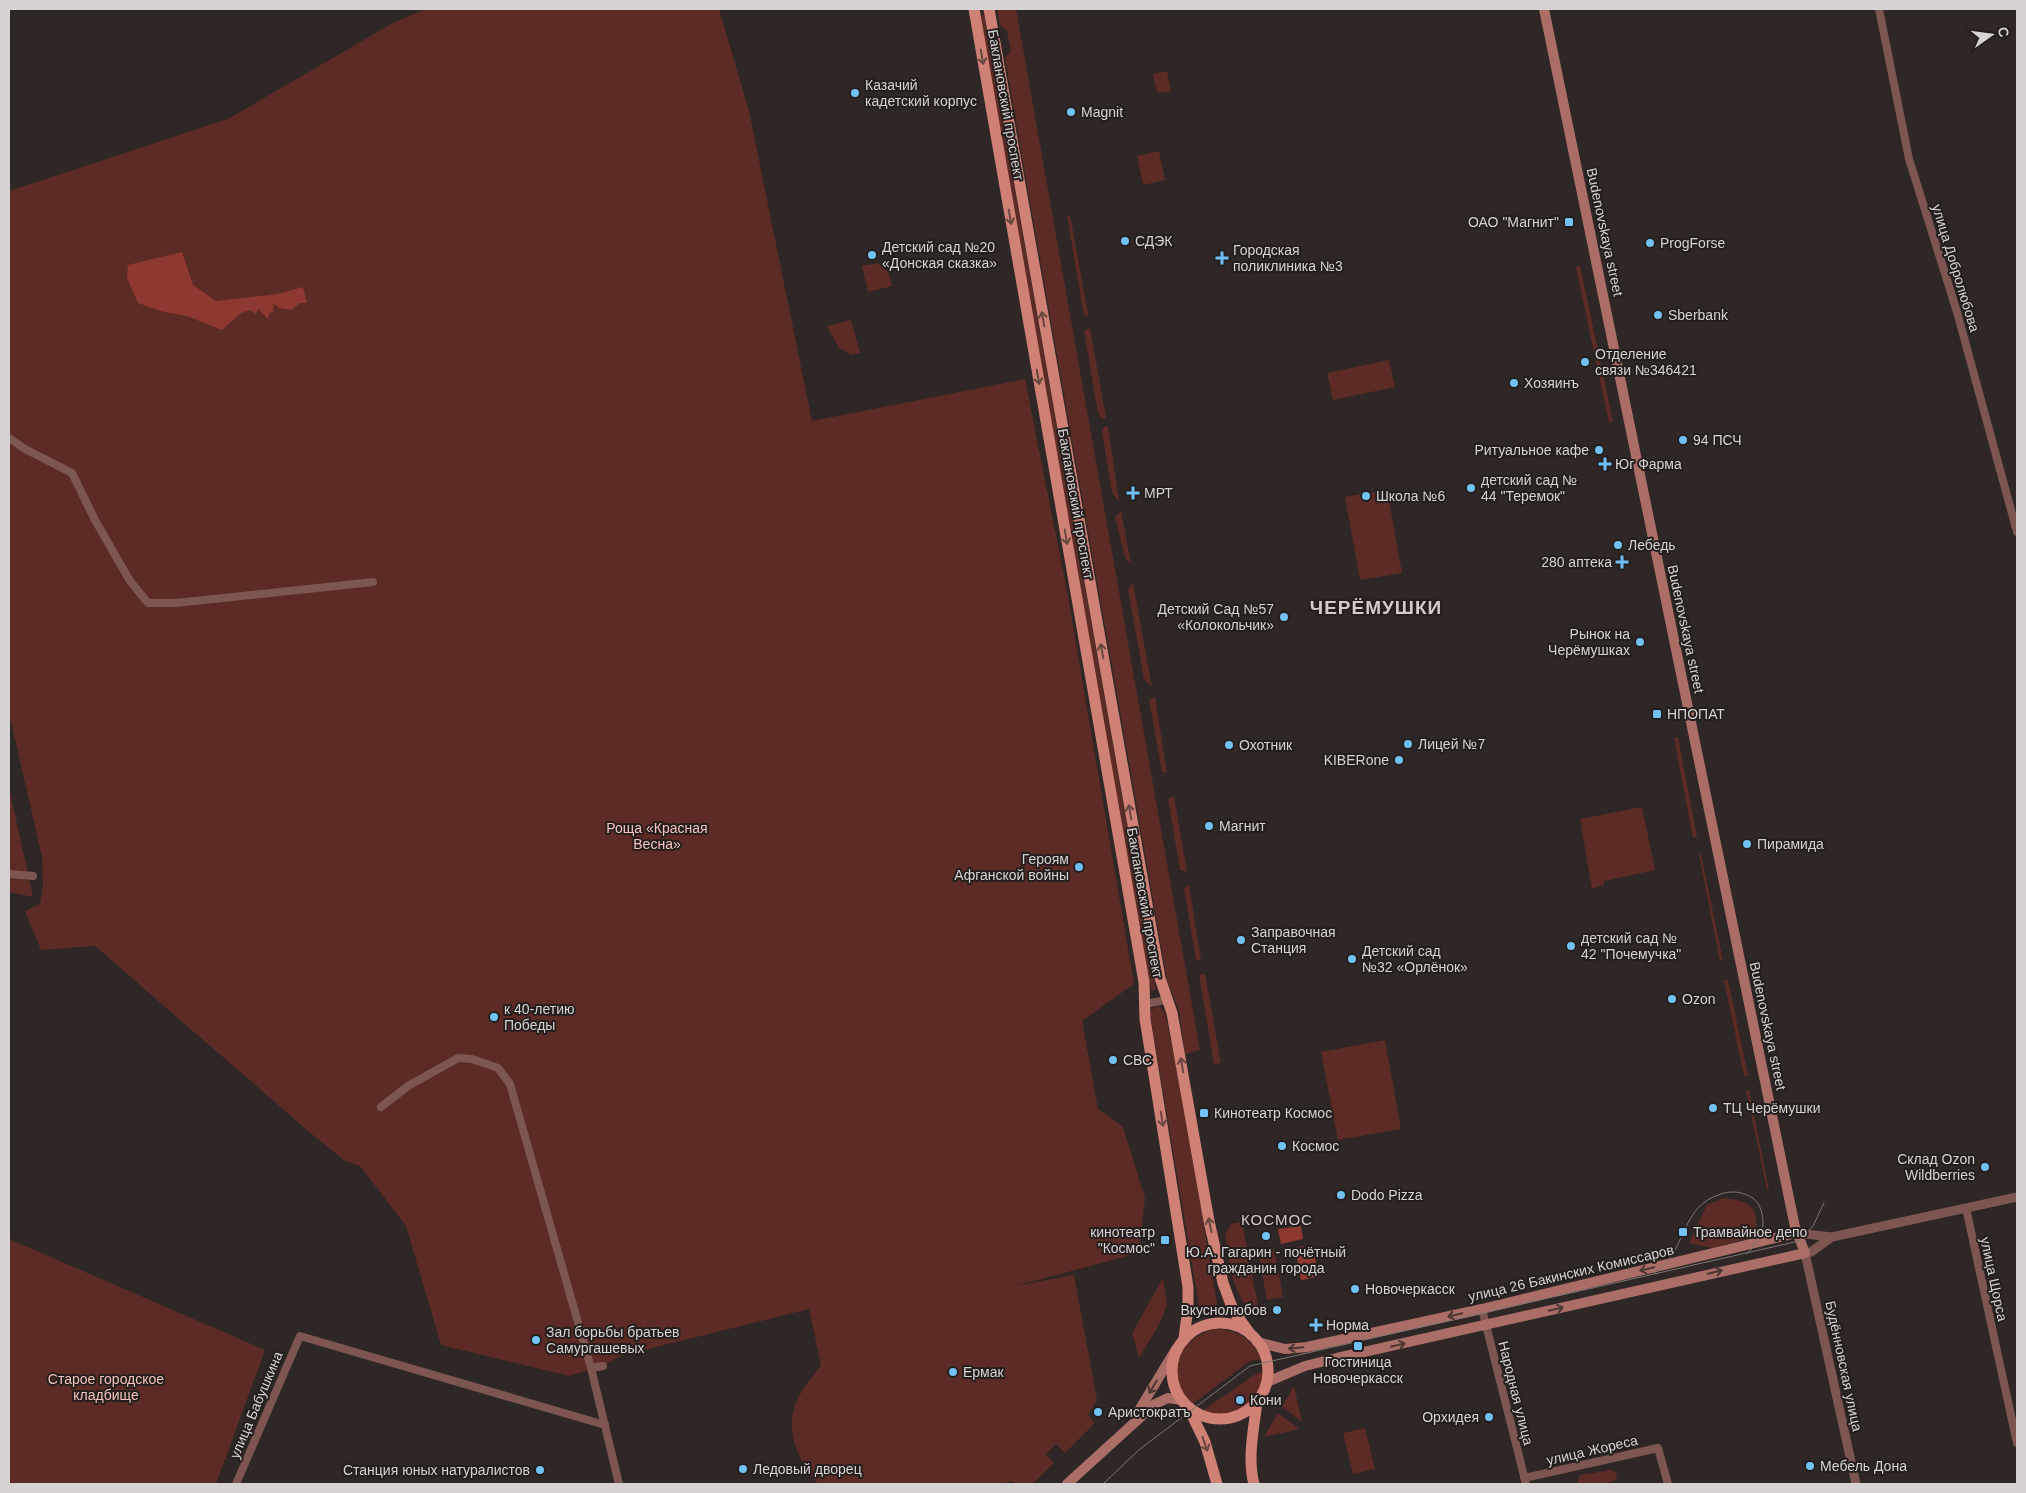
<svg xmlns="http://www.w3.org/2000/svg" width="2026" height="1493" font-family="Helvetica,sans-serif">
  <rect width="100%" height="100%" fill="#2e2726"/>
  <path fill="#5c2b25" d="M 426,9 L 719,9 L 749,111 L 812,421 L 1025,379 L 1068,596 L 1134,984 L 1082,1021 L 1098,1109 L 1123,1127 L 1145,1198 L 1139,1253 L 1015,1286 L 1074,1275 L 1097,1400 L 1088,1415 L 1095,1423 L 1065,1453 L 1056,1444 L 1046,1454 L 1054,1463 L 1032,1484 L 1015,1484 L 1012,1481 L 999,1484 L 818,1484 C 801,1465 786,1435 794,1408 C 799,1392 811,1379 821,1365 L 809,1309 L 620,1356 L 603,1366 L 569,1376 L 441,1345 L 406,1226 L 360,1166 L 345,1161 L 307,1130 L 95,946 L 41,950 L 25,911 L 40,904 L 43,885 L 42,857 L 9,713 L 9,191 L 228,119 L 393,23 Z
    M 997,9 L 1016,9 L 1200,1050 L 1185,1054 L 1179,1011 L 1167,980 C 1114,673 1058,366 1005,58 L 1011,51 L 1007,31 L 1000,25 Z
    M 984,15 L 1156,990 L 1151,991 L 984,41 L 980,16 Z
    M 1167,71 L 1171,91 L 1157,93 L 1153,74 Z
    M 1159,151 L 1165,180 L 1143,185 L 1137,156 Z
    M 1070,215 L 1088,315 L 1088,316 L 1084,315 L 1067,216 Z
    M 878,263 L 888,272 L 892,286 L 868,292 L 862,266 Z
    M 1580,265 L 1613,422 L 1609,423 L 1576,267 Z
    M 851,320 L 860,353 L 851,355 L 839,348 L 827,326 Z
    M 1090,328 L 1106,418 L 1102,419 L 1098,413 L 1084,331 Z
    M 1389,360 L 1395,387 L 1333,400 L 1327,373 Z
    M 1105,426 L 1108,427 L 1119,501 L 1112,493 L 1102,431 Z
    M 1387,490 L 1402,573 L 1360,580 L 1345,497 Z
    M 1121,511 L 1131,564 L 1125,558 L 1115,517 Z
    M 1133,583 L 1152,687 L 1144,679 L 1128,589 Z
    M 1155,697 L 1167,773 L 1162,772 L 1149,700 Z
    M 1678,737 L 1697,837 L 1693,838 L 1674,738 Z
    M 9,787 L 33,897 L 9,892 Z
    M 1174,796 L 1187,872 L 1180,870 L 1168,799 Z
    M 1642,807 L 1655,870 L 1604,881 L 1604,885 L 1592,889 L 1580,819 Z
    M 1701,854 L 1723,960 L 1720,961 L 1699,855 Z
    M 1189,885 L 1189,886 L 1201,960 L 1196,960 L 1184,888 Z
    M 1205,974 L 1221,1063 L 1214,1064 L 1199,975 Z
    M 1724,980 L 1728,980 L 1748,1076 L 1744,1076 Z
    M 1159,1006 L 1165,1013 L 1180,1084 L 1218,1309 L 1200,1312 L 1150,1014 L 1151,1010 Z
    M 1385,1040 L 1401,1129 L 1338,1140 L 1321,1052 Z
    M 1746,1090 L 1749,1090 L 1769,1190 L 1767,1190 Z
    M 1723,1198 C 1738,1200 1755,1201 1756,1219 C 1757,1227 1757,1230 1753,1237 L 1712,1248 L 1689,1243 L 1707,1205 Z
    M 1242,1222 L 1259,1311 L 1253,1314 C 1231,1293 1230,1263 1225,1234 L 1231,1224 Z
    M 9,1239 L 265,1350 L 216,1484 L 9,1484 Z
    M 1274,1249 L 1283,1297 L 1267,1300 L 1258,1252 Z
    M 1163,1278 L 1167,1305 L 1160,1323 L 1139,1358 L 1132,1333 Z
    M 1214,1329 C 1238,1330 1251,1338 1262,1359 L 1250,1361 L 1191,1405 C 1166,1373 1175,1341 1214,1329 Z
    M 1263,1371 C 1260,1407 1235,1421 1201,1412 L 1254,1375 Z
    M 1294,1386 L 1302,1422 L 1282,1406 Z
    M 1278,1413 L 1299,1429 L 1264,1437 Z
    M 1365,1428 L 1375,1469 L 1353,1474 L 1343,1433 Z
    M 1611,1470 L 1617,1473 L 1616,1479 L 1607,1484 L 1577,1484 L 1580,1475 Z"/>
  <path fill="#8d3830" d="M 182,252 L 193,285 L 216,301 L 278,294 L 303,287 L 307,303 L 300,303 L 291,310 L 279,308 L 274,303 L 273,313 L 270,312 L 268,319 L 258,309 L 256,314 L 250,310 L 241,313 L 222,330 L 187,316 L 164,312 L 138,303 L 127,278 L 128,265 Z
    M 1301,1226 L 1303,1239 L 1281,1244 L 1278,1229 Z
    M 1303,1246 L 1306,1259 L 1315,1257 L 1319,1277 L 1301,1280 L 1295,1248 Z"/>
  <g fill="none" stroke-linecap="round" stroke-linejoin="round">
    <path stroke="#7d5651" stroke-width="8" d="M 1879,9 L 1909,159 L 1957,312 L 2017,532
      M 9,438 L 25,449 L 72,473 L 95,520 L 130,581 L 148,603 L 176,603 L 373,582
      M 9,874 L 33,876
      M 1145,1004 L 1166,1000
      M 381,1107 L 408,1086 L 458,1058 L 472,1059 L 498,1068 L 510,1084 L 591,1368 L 619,1484
      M 1966,1208 L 2017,1443
      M 1482,1309 L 1526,1484
      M 591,1368 L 603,1366
      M 1524,1478 L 1658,1448 L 1668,1484
      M 236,1484 L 300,1336 L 605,1425"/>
    <path stroke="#7d5651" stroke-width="9" d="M 1796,1233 L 1832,1237 L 2017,1197
      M 1832,1237 L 1811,1252 L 1805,1253 L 1856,1484"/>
    <path stroke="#ab6e66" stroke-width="10" d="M 1257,1342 L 1285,1349 L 1307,1347 L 1482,1309 L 1796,1233
      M 1267,1382 L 1305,1366 L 1337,1358 L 1805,1253 L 1795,1227 L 1544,9
      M 1135,1417 L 1176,1349
      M 1067,1484 L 1155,1404 L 1168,1398 L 1182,1400"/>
    <path stroke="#cf8176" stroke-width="11" d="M 974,9 L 1144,982 L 1145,1019 L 1188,1287 L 1188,1308 L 1184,1338
      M 989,9 L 1160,978 L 1172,1013 L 1209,1221 L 1223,1283 L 1233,1310 L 1251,1335
      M1172 1371a48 48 0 1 1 96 0a48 48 0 1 1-96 0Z
      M 1189,1409 L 1205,1442 L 1217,1484
      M 1254,1484 C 1247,1458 1254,1428 1257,1402"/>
    <path stroke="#7b7675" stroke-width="1" d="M 1654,1273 C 1688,1253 1678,1207 1721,1194 C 1733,1190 1744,1192 1754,1199 C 1761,1205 1763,1215 1763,1224 C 1762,1235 1755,1246 1747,1254
      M 1103,1484 L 1140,1449 L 1250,1366 L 1799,1241 L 1813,1226 L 1824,1203"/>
  </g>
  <defs><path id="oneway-shaft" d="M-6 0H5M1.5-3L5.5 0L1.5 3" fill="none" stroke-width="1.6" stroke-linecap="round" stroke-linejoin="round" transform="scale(1.25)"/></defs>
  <g stroke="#684641">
    <use href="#oneway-shaft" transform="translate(982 57) rotate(80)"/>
    <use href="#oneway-shaft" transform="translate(1010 217) rotate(80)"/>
    <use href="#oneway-shaft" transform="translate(1043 319) rotate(-100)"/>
    <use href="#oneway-shaft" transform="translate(1038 377) rotate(80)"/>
    <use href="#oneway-shaft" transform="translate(1066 537) rotate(80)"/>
    <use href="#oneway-shaft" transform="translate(1102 651) rotate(-100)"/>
    <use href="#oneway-shaft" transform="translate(1130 812) rotate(-100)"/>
    <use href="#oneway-shaft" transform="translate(1182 1065) rotate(-100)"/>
    <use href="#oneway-shaft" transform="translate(1162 1119) rotate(81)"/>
    <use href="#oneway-shaft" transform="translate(1210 1225) rotate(-102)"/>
    <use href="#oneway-shaft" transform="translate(1205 1444) rotate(70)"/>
  </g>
  <g stroke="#4c3633">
    <use href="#oneway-shaft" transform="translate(1647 1269) rotate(166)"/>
    <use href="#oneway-shaft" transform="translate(1715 1272) rotate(-13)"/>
    <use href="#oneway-shaft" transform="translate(1556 1309) rotate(-13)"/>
    <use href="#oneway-shaft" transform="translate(1455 1315) rotate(167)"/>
    <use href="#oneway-shaft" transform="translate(1398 1345) rotate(-13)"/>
    <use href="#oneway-shaft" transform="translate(1296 1348) rotate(175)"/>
    <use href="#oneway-shaft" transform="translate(1153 1387) rotate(121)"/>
  </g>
  <g fill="#71c1f5" stroke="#241e1d" stroke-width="2">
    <circle cx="855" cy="93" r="5"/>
    <circle cx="1071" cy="112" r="5"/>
    <rect x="1564" y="217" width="10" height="10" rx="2.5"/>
    <circle cx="1125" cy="241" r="5"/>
    <circle cx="1650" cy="243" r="5"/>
    <circle cx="872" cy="255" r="5"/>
    <path d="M1219.5 250.5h5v5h5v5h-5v5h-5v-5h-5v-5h5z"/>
    <circle cx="1658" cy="315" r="5"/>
    <circle cx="1585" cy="362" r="5"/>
    <circle cx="1514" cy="383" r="5"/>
    <circle cx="1683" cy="440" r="5"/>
    <circle cx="1599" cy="450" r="5"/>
    <path d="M1602.5 456.5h5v5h5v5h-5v5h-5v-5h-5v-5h5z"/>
    <circle cx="1471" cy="488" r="5"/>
    <path d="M1130.5 485.5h5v5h5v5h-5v5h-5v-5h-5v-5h5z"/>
    <circle cx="1366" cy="496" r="5"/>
    <circle cx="1618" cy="545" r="5"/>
    <path d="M1619.5 554.5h5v5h5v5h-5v5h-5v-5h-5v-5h5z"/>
    <circle cx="1284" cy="617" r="5"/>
    <circle cx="1640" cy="642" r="5"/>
    <rect x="1652" y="709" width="10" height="10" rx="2.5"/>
    <circle cx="1408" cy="744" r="5"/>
    <circle cx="1229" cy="745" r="5"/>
    <circle cx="1399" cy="760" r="5"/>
    <circle cx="1209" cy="826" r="5"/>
    <circle cx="1747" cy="844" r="5"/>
    <circle cx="1079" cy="867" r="5"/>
    <circle cx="1241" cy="940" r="5"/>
    <circle cx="1571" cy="946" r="5"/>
    <circle cx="1352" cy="959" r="5"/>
    <circle cx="1672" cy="999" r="5"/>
    <circle cx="494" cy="1017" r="5"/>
    <circle cx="1113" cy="1060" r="5"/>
    <circle cx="1713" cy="1108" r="5"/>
    <rect x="1199" y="1108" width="10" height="10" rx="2.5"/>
    <circle cx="1282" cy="1146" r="5"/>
    <circle cx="1985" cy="1167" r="5"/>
    <circle cx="1341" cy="1195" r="5"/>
    <rect x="1678" y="1227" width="10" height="10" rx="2.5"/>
    <circle cx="1266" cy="1236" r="5"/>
    <rect x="1160" y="1235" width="10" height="10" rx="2.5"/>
    <circle cx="1355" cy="1289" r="5"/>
    <circle cx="1277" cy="1310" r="5"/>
    <path d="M1313.5 1317.5h5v5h5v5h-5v5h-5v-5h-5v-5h5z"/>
    <circle cx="536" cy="1340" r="5"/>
    <rect x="1353" y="1341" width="10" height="10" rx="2.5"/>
    <circle cx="953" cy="1372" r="5"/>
    <circle cx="1240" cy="1400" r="5"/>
    <circle cx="1098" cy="1412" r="5"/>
    <circle cx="1489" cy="1417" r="5"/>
    <circle cx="1810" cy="1466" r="5"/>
    <circle cx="743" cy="1469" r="5"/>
    <circle cx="540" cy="1470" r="5"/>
  </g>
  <g text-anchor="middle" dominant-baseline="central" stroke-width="4" stroke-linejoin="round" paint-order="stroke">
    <g font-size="14" fill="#d7d3d2" stroke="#241e1d" text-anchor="start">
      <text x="865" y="85">Казачий<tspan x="865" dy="16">кадетский корпус</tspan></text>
      <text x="1081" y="112">Magnit</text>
      <text x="1559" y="222" text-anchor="end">ОАО "Магнит"</text>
      <text x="1135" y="241">СДЭК</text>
      <text x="1660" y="243">ProgForse</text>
      <text x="882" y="247">Детский сад №20<tspan x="882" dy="16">«Донская сказка»</tspan></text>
      <text x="1233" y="250">Городская<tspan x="1233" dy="16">поликлиника №3</tspan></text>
      <text x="1668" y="315">Sberbank</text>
      <text x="1595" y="354">Отделение<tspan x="1595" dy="16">связи №346421</tspan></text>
      <text x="1524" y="383">Хозяинъ</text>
      <text x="1693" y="440">94 ПСЧ</text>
      <text x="1589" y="450" text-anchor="end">Ритуальное кафе</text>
      <text x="1615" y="464">Юг Фарма</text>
      <text x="1481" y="480">детский сад №<tspan x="1481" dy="16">44 "Теремок"</tspan></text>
      <text x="1144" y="493">МРТ</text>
      <text x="1376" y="496">Школа №6</text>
      <text x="1628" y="545">Лебедь</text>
      <text x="1612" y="562" text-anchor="end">280 аптека</text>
      <text x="1274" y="609" text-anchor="end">Детский Сад №57<tspan x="1274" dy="16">«Колокольчик»</tspan></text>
      <text x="1630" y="634" text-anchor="end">Рынок на<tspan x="1630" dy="16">Черёмушках</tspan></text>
      <text x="1667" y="714">НПОПАТ</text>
      <text x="1418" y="744">Лицей №7</text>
      <text x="1239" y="745">Охотник</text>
      <text x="1389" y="760" text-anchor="end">KIBERone</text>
      <text x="1219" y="826">Магнит</text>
      <text x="1757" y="844">Пирамида</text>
      <text x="1069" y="859" text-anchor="end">Героям<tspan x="1069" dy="16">Афганской войны</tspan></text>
      <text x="1251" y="932">Заправочная<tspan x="1251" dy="16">Станция</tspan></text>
      <text x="1581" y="938">детский сад №<tspan x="1581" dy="16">42 "Почемучка"</tspan></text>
      <text x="1362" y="951">Детский сад<tspan x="1362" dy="16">№32 «Орлёнок»</tspan></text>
      <text x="1682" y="999">Ozon</text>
      <text x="504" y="1009">к 40-летию<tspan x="504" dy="16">Победы</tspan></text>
      <text x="1123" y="1060">СВС</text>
      <text x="1723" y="1108">ТЦ Черёмушки</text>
      <text x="1214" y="1113">Кинотеатр Космос</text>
      <text x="1292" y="1146">Космос</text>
      <text x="1975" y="1159" text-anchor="end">Склад Ozon<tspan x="1975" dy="16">Wildberries</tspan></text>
      <text x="1351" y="1195">Dodo Pizza</text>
      <text x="1155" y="1232" text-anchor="end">кинотеатр<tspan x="1155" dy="16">"Космос"</tspan></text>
      <text x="1693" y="1232">Трамвайное депо</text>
      <text x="1266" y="1252" text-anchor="middle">Ю.А. Гагарин - почётный<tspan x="1266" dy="16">гражданин города</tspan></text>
      <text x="1365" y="1289">Новочеркасск</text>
      <text x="1267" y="1310" text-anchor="end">Вкуснолюбов</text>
      <text x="1326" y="1325">Норма</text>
      <text x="546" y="1332">Зал борьбы братьев<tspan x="546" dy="16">Самургашевых</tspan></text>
      <text x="1358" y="1362" text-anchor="middle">Гостиница<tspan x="1358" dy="16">Новочеркасск</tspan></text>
      <text x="963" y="1372">Ермак</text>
      <text x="1250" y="1400">Кони</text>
      <text x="1108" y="1412">Аристократъ</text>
      <text x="1479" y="1417" text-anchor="end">Орхидея</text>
      <text x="1820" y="1466">Мебель Дона</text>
      <text x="753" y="1469">Ледовый дворец</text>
      <text x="530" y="1470" text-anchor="end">Станция юных натуралистов</text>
    </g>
    <g font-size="14" fill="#d7d3d2" stroke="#241e1d">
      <text transform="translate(1006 105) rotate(80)">Баклановский проспект</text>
      <text transform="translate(1605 232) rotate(78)">Budenovskaya street</text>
      <text transform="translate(1956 268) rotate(73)">улица Добролюбова</text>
      <text transform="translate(1076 504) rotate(80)">Баклановский проспект</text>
      <text transform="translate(1686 629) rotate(78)">Budenovskaya street</text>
      <text transform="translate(1145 903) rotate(80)">Баклановский проспект</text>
      <text transform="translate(1768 1026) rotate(78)">Budenovskaya street</text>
      <text transform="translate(1571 1273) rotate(-13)">улица 26 Бакинских Комиссаров</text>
      <text transform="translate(1994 1279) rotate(78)">улица Щорса</text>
      <text transform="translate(1844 1366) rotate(78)">Будённовская улица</text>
      <text transform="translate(1516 1393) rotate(76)">Народная улица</text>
      <text transform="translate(256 1405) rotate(-67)">улица Бабушкина</text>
      <text transform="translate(1592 1450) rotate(-13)">улица Жореса</text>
    </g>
    <g font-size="14" fill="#f6c4bc" stroke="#241e1d">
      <text x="657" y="828">Роща «Красная<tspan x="657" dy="16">Весна»</tspan></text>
      <text x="106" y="1379">Старое городское<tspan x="106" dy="16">кладбище</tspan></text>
    </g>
    <g font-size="15" letter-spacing="1" fill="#d4cbc9" stroke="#241e1d">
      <text x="1277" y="1219">КОСМОС</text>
    </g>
    <g font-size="19" font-weight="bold" letter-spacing="1" fill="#d4cbc9" stroke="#241e1d">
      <text x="1376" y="607">ЧЕРЁМУШКИ</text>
    </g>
  </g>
  <rect width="2026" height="1493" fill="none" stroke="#d7d3d2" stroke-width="20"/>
  <g transform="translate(1991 35) rotate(76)" stroke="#241e1d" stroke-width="4" paint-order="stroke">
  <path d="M0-4L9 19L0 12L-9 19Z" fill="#d7d3d2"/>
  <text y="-8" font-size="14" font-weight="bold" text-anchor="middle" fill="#d7d3d2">С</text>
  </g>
</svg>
